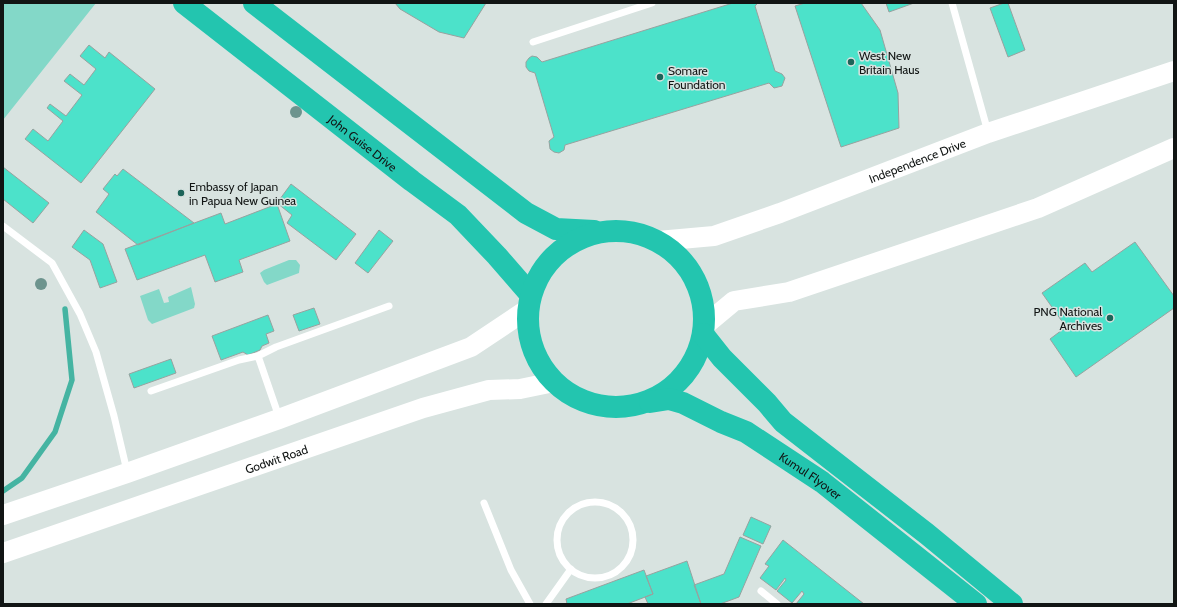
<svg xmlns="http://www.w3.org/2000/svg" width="1177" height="607" font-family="Cabin,sans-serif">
  <rect width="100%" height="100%" fill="#d8e3e0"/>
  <path fill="#83d8c8" d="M 3,3 L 96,3 L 3,120 Z
    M 289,260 L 296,260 L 300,265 L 299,273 L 267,285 L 264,282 L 260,273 L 264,270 Z
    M 191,287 L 195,304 L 194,308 L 152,324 L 148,320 L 140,296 L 159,289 L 164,303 L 169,302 L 168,297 Z"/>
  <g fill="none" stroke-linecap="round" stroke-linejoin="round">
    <path stroke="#45b4a2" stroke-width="5.5" d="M 3,491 L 22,478 L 55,432 L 72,380 L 65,309"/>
  </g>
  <path fill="#4ce2ca" stroke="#97a29f" d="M 395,3 L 486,3 L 464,38 L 439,32 L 400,9 Z
    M 733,3 L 758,3 L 755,6 L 775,71 L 782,74 L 785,78 L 782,86 L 774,88 L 769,83 L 565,145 L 564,150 L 559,153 L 554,152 L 550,149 L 549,141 L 554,137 L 535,73 L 529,71 L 526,67 L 526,62 L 529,58 L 532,56 L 537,57 L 542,62 Z
    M 805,3 L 861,3 L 880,30 L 898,93 L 899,128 L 841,147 L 795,6 Z
    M 886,3 L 914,3 L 889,12 Z
    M 1004,3 L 1008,3 L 1025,50 L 1008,57 L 990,8 Z
    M 89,45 L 105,58 L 109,52 L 155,89 L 81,183 L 25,139 L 33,129 L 48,141 L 63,121 L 47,108 L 50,104 L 66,116 L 82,95 L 64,81 L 70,74 L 84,85 L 96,69 L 80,56 Z
    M 3,167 L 49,203 L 33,223 L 3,199 Z
    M 123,169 L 194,223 L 138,245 L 96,212 L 109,194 L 103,189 L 115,174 L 117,176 Z
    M 291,184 L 356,234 L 336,260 L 287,223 L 292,215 L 277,203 Z
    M 277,204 L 290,241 L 239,260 L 243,272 L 215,282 L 205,255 L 137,280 L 125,249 L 221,213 L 225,224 Z
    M 84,230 L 103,244 L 117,282 L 100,288 L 90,260 L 72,247 Z
    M 379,230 L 393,241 L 368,273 L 355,263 Z
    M 1135,242 L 1174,296 L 1174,308 L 1076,377 L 1050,339 L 1066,327 L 1042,293 L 1085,263 L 1092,272 Z
    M 314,308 L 320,324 L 299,331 L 293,315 Z
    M 268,315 L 274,331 L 266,334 L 269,343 L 262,346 L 260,350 L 248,355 L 243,352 L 221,360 L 212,336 Z
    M 171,359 L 176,373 L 134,388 L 129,374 Z
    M 751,517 L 771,526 L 763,544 L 743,535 Z
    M 740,537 L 761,546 L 739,597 L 720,604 L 701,604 L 694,585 L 724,574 Z
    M 783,540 L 864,604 L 796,604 L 804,594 L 802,591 L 792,603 L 777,591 L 786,580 L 785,578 L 776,590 L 760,578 L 769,566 L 765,564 Z
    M 687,561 L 701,604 L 648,604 L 645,597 L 653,594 L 646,576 Z
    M 644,570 L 653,594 L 627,604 L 567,604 L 566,599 Z"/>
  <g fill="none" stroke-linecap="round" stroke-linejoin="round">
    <path stroke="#fff" stroke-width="7" d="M 952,3 L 988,132
      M 533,42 L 652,3
      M 3,226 L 52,263 L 80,314 L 96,352 L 114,416 L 127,471
      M 151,391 L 239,360 L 258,356
      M 279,417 L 258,356 L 276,347 L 389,306
      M557 540a38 38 0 1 1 76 0a38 38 0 1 1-76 0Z
      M 484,503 L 511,570 L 530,604
      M 761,591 L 777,604
      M 546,604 L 571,569"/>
    <g stroke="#fff" stroke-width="20">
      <path id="s1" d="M 658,241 L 714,236 L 780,213 L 988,133 L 1174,71"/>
      <path d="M 704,326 L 734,301 L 789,292 L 1038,208 L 1174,148"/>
      <path d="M 3,515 L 127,473 L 279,419 L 471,347 L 528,309"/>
      <path id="s2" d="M 3,553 L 423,408 L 489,390 L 520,389 L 554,382"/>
    </g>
    <g stroke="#23c5af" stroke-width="22">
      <path id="s3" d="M 184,3 L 412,181 L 458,215 L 497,256 L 530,294"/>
      <path d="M 254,3 L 526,213 L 556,229 L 594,231"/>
      <circle cx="616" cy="319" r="88"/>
      <path d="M 703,334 L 722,358 L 767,403 L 783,422 L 927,534 L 1012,604"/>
      <path id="s4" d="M 650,402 L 669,399 L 683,403 L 721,422 L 746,432 L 822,482 L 976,604"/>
    </g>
  </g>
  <g fill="#6d948e">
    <circle cx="296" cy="112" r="6"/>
    <circle cx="41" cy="284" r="6"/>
  </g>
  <g fill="#1c6459" stroke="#d8e3e0" stroke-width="1.5">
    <circle cx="851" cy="62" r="4"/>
    <circle cx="660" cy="77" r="4"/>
    <circle cx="181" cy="193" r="4"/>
    <circle cx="1110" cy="318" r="4"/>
  </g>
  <g text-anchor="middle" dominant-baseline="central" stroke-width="3" stroke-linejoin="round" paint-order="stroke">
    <g font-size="12" fill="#111514" stroke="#d8e3e0" text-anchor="start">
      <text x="859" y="55">West New<tspan x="859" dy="14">Britain Haus</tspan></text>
      <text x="668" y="70">Somare<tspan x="668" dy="14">Foundation</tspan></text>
      <text x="189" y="186">Embassy of Japan<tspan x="189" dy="14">in Papua New Guinea</tspan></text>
      <text x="1102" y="311" text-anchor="end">PNG National<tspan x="1102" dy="14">Archives</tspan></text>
    </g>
    <g font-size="12" fill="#111514" stroke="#d8e3e0">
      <text stroke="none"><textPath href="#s3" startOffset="227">John Guise Drive</textPath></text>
      <text stroke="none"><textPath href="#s1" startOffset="273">Independence Drive</textPath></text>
      <text stroke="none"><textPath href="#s2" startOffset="289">Godwit Road</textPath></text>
      <text stroke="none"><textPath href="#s4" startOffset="181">Kumul Flyover</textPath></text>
    </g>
  </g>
  <rect width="1177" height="607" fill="none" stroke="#111514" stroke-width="8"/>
</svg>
